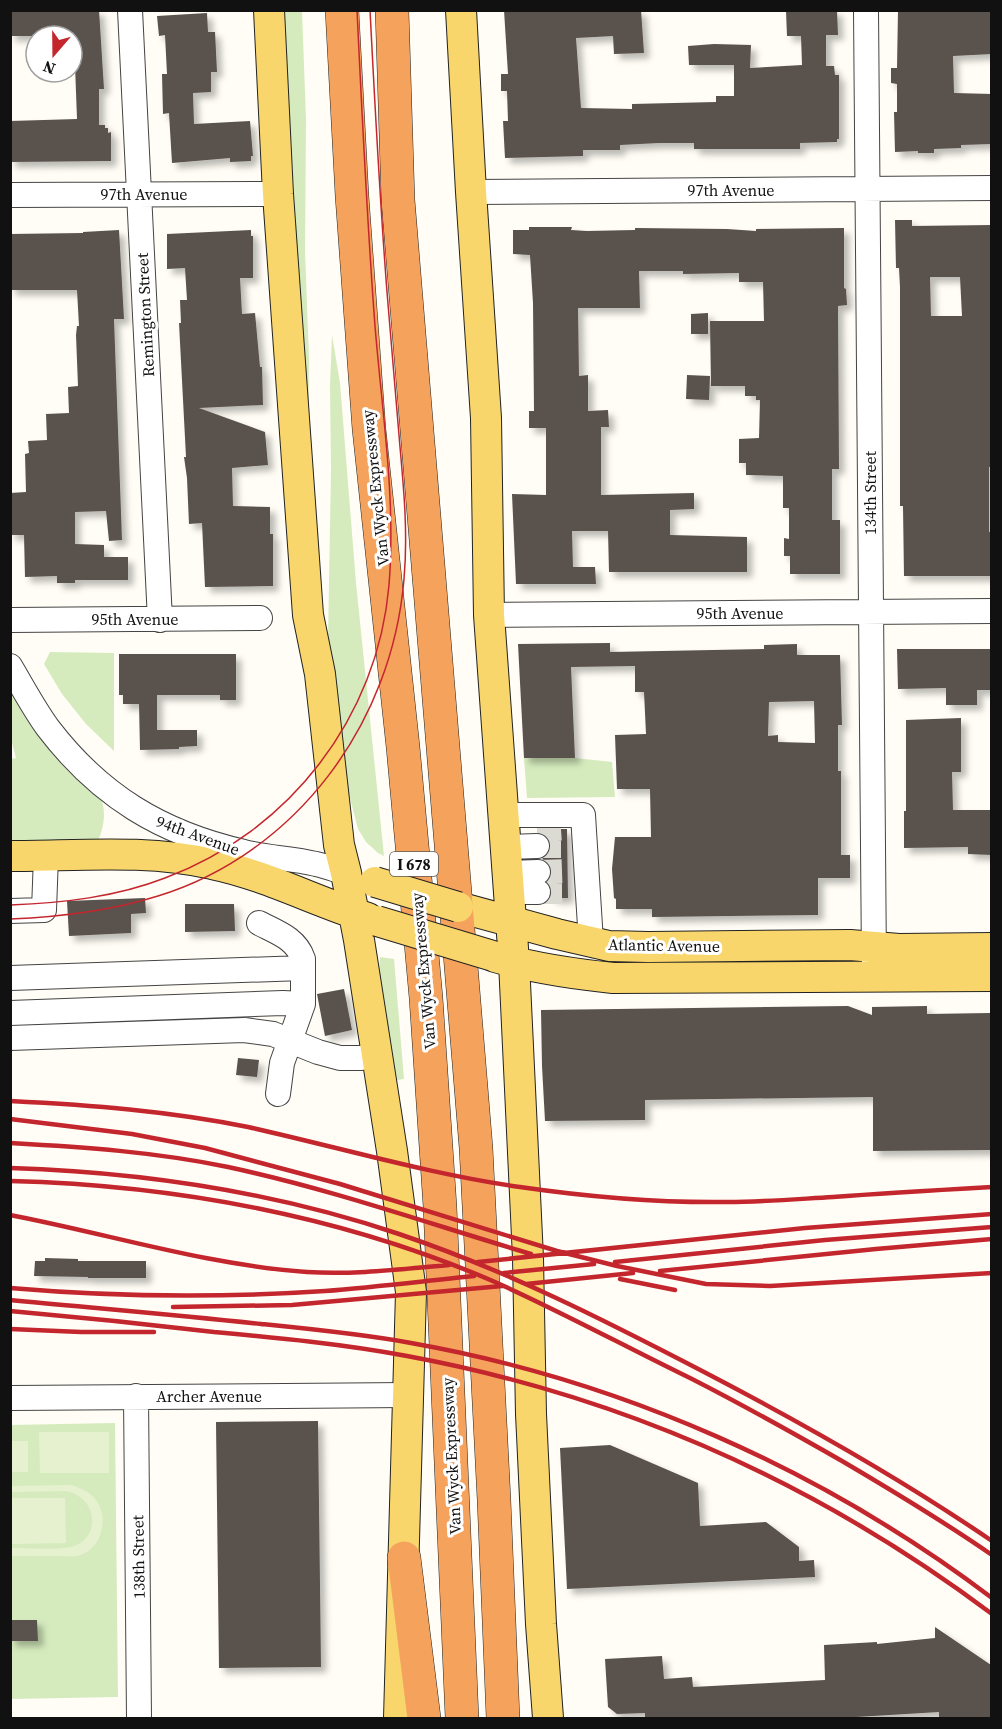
<svg xmlns="http://www.w3.org/2000/svg" width="1002" height="1729" font-family="'Source Serif 4',serif">
  <defs>
    <filter id="shadow"><feDropShadow dx="5.5" dy="5.5" stdDeviation="3" flood-color="#0004"/></filter>
  </defs>
  <rect width="100%" height="100%" fill="#fffdf5"/>
  <path fill="#d5ebbd" d="M 284,11 L 302,11 L 306,120 L 305,251 L 309,359 L 308,456 Z
    M 332,335 L 340,383 L 356,583 L 384,856 L 378,853 L 366,842 L 358,829 L 344,775 L 328,640 L 331,470 L 330,386 Z
    M 50,652 L 114,653 L 114,751 L 86,724 L 62,694 L 44,664 Z
    M 11,694 L 17,694 L 100,795 C 107,813 104,826 97,844 L 11,845 L 10,759 L 16,758 L 11,739 Z
    M 524,758 L 575,758 L 612,762 L 615,797 L 527,798 Z
    M 380,957 L 394,959 L 404,1079 L 397,1080 L 379,975 Z
    M 115,1423 L 118,1697 L 11,1699 L 10,1425 Z"/>
  <path fill="#e6f2cf" d="M 39,1432 L 109,1432 L 109,1473 L 40,1473 Z
    M 11,1441 L 28,1441 L 28,1472 L 11,1472 Z
    M 71,1485 C 81,1488 93,1493 98,1503 C 109,1522 100,1551 77,1556 C 71,1557 64,1556 58,1556 C 42,1556 26,1556 11,1556 L 11,1548 C 26,1548 57,1550 71,1547 C 102,1539 98,1497 66,1491 L 11,1492 L 11,1486 Z
    M 11,1498 L 65,1498 L 66,1543 L 11,1544 Z"/>
  <path fill="#5a524d" fill-rule="evenodd" filter="url(#shadow)" d="M 10,10 L 99,10 L 104,89 L 99,89 L 99,125 L 105,125 L 105,128 L 108,128 L 108,133 L 111,132 L 111,161 L 10,162 L 10,121 L 77,119 L 75,65 L 72,65 L 72,36 L 10,36 Z
    M 504,10 L 641,10 L 644,53 L 614,54 L 613,36 L 576,38 L 581,108 L 632,109 L 632,104 L 716,102 L 716,96 L 734,96 L 734,65 L 689,65 L 688,46 L 714,44 L 751,45 L 750,68 L 802,65 L 801,36 L 787,36 L 786,11 L 837,10 L 838,35 L 826,35 L 826,66 L 834,66 L 835,75 L 839,75 L 839,139 L 837,139 L 837,142 L 800,143 L 800,149 L 694,149 L 694,143 L 659,143 L 620,145 L 620,150 L 583,150 L 583,156 L 505,158 L 503,121 L 508,121 L 507,91 L 501,91 L 501,74 L 508,74 Z
    M 898,10 L 992,10 L 992,54 L 953,56 L 954,93 L 992,94 L 992,144 L 961,145 L 961,148 L 934,149 L 934,153 L 918,153 L 918,151 L 895,152 L 894,112 L 897,112 L 897,84 L 891,83 L 891,68 L 897,68 Z
    M 207,13 L 208,32 L 215,32 L 217,72 L 211,72 L 211,92 L 193,93 L 194,124 L 250,121 L 253,156 L 251,156 L 251,161 L 230,162 L 230,158 L 172,163 L 169,113 L 163,114 L 162,74 L 167,74 L 165,35 L 159,36 L 157,16 Z
    M 895,220 L 912,220 L 912,226 L 992,225 L 992,467 L 989,467 L 989,532 L 992,532 L 992,576 L 904,576 L 903,506 L 900,506 L 900,287 L 899,268 L 896,268 ZM 930,277 L 960,277 L 962,316 L 931,316 Z
    M 529,227 L 572,227 L 571,230 L 587,231 L 635,230 L 635,228 L 727,229 L 756,231 L 756,229 L 844,228 L 844,288 L 846,289 L 847,305 L 838,306 L 839,469 L 832,469 L 832,520 L 840,520 L 840,574 L 790,574 L 790,556 L 784,556 L 784,538 L 789,539 L 789,508 L 783,508 L 783,476 L 746,475 L 746,463 L 739,463 L 739,439 L 759,438 L 760,400 L 756,400 L 756,396 L 745,396 L 745,386 L 711,386 L 710,321 L 764,321 L 763,282 L 739,282 L 739,273 L 683,274 L 683,271 L 639,271 L 640,308 L 578,308 L 579,376 L 588,375 L 588,411 L 608,410 L 609,427 L 601,427 L 601,495 L 694,493 L 694,509 L 670,510 L 670,535 L 747,537 L 747,572 L 609,572 L 608,531 L 572,531 L 573,567 L 595,567 L 596,584 L 516,584 L 512,494 L 546,495 L 546,428 L 529,428 L 529,411 L 534,411 L 533,303 L 530,255 L 513,254 L 513,230 L 529,230 Z
    M 119,230 L 124,319 L 114,319 L 122,540 L 109,541 L 106,511 L 75,512 L 75,544 L 104,545 L 104,557 L 128,557 L 128,580 L 75,580 L 75,583 L 57,583 L 57,576 L 25,577 L 24,535 L 10,535 L 10,493 L 26,492 L 25,454 L 29,453 L 28,441 L 47,440 L 46,414 L 69,413 L 68,387 L 78,386 L 76,335 L 77,326 L 79,326 L 77,290 L 10,290 L 10,234 L 83,233 L 83,232 Z
    M 251,230 L 251,236 L 253,236 L 253,278 L 240,278 L 242,314 L 255,313 L 260,367 L 262,367 L 263,405 L 199,408 L 265,432 L 268,465 L 232,468 L 233,506 L 270,507 L 270,534 L 273,534 L 273,586 L 205,587 L 202,523 L 189,524 L 187,478 L 184,457 L 186,457 L 179,323 L 181,323 L 180,300 L 187,300 L 185,268 L 167,269 L 167,234 Z
    M 708,313 L 708,334 L 691,334 L 691,314 Z
    M 687,375 L 710,376 L 709,400 L 686,399 Z
    M 610,643 L 610,652 L 764,649 L 764,645 L 797,644 L 797,655 L 840,655 L 842,725 L 838,725 L 838,771 L 841,771 L 841,855 L 850,855 L 850,878 L 818,878 L 818,915 L 652,917 L 652,909 L 616,909 L 616,899 L 614,898 L 612,869 L 615,837 L 651,837 L 650,789 L 617,789 L 615,735 L 646,734 L 644,692 L 635,692 L 635,666 L 571,667 L 575,758 L 524,758 L 518,644 ZM 814,701 L 815,743 L 778,742 L 778,735 L 768,736 L 769,702 Z
    M 897,649 L 992,649 L 992,690 L 977,690 L 977,705 L 946,705 L 946,688 L 898,689 Z
    M 119,654 L 236,654 L 236,700 L 220,700 L 220,695 L 157,695 L 157,730 L 197,730 L 197,746 L 179,747 L 179,749 L 140,750 L 139,704 L 123,704 L 123,695 L 119,695 Z
    M 961,718 L 961,772 L 952,772 L 953,810 L 992,810 L 992,855 L 968,854 L 968,847 L 904,848 L 904,811 L 906,811 L 906,720 Z
    M 537,829 L 567,829 L 568,898 L 551,898 L 552,891 L 548,882 L 551,878 L 552,871 L 550,864 L 542,859 L 549,853 L 551,845 L 549,838 L 543,833 L 537,832 Z
    M 145,898 L 146,913 L 131,914 L 131,933 L 69,936 L 67,901 Z
    M 185,904 L 234,904 L 235,931 L 185,932 Z
    M 344,989 L 352,1030 L 325,1036 L 317,994 Z
    M 848,1006 L 872,1015 L 872,1007 L 927,1006 L 927,1014 L 990,1013 L 990,1016 L 992,1016 L 992,1150 L 873,1151 L 873,1097 L 645,1100 L 645,1120 L 545,1121 L 542,1066 L 541,1010 Z
    M 238,1058 L 259,1060 L 257,1077 L 236,1075 Z
    M 45,1258 L 78,1259 L 78,1261 L 146,1261 L 146,1278 L 88,1278 L 88,1277 L 34,1276 L 35,1261 L 45,1261 Z
    M 318,1421 L 321,1667 L 219,1668 L 216,1422 Z
    M 610,1445 L 698,1483 L 700,1526 L 766,1522 L 799,1547 L 799,1561 L 814,1560 L 815,1577 L 567,1589 L 560,1448 Z
    M 10,1620 L 37,1620 L 38,1641 L 10,1641 Z
    M 935,1627 L 991,1665 L 992,1719 L 939,1719 L 939,1712 L 823,1719 L 645,1719 L 645,1713 L 617,1714 L 608,1707 L 605,1659 L 662,1656 L 664,1679 L 692,1677 L 693,1687 L 825,1680 L 824,1645 L 877,1642 L 877,1644 L 935,1638 Z"/>
  <g fill="none" stroke-linecap="round" stroke-linejoin="round">
    <path stroke="#dbdad3" stroke-width="24" stroke-dasharray="24 12" stroke-linecap="butt" d="M 537,830 L 567,828
      M 537,846 L 567,846
      M 538,872 L 567,871
      M 538,892 L 568,892"/>
    <defs>
      <path id="minor" d="M 130,10 L 160,620
        M 866,10 L 874,965
        M 471,192 L 992,188
        M 10,195 L 278,194
        M 489,615 L 992,611
        M 10,620 L 260,618
        M 10,666 C 22,686 34,709 48,728 C 100,796 161,833 244,852 C 267,858 292,858 316,864 C 326,866 336,870 346,873
        M 503,815 L 583,815 L 591,942
        M 506,847 L 537,846
        M 507,873 L 538,872
        M 509,892 L 538,892
        M 10,911 L 44,910 L 46,856
        M 259,923 C 276,932 296,938 303,959 L 303,1004 L 282,1063 L 278,1094
        M 10,978 L 303,968
        M 10,1013 L 283,1003 L 303,1004
        M 10,1038 L 244,1030 L 273,1034 L 318,1052 L 340,1058 L 360,1058 L 377,1056
        M 136,1396 L 139,1718
        M 10,1398 L 407,1395"/>
      <path id="major" d="M 269,10 L 278,194 L 308,615 L 320,674 L 339,845 L 346,873 L 359,940 L 392,1151 L 411,1292 L 399,1718
        M 461,10 L 471,192 L 486,418 L 489,615 L 514,962 L 528,1258 L 531,1414 L 541,1624 L 548,1718
        M 10,856 C 77,856 147,849 212,864 C 266,875 316,902 368,918
        M 458,907 L 557,934 L 609,946 L 648,947 L 850,945 L 899,949 L 992,948
        M 495,957 C 533,968 574,974 613,978 L 992,976"/>
      <path id="highway" d="M 342,10 L 352,196 L 369,429 L 403,747 L 426,998 L 440,1207 L 462,1718
        M 392,10 L 398,200 L 476,1148 L 494,1500 L 503,1718
        M 404,1558 L 424,1718"/>
    </defs>
    <use href="#minor" stroke="#444" stroke-width="26"/>
    <use href="#major" stroke="#222" stroke-width="32"/>
    <use href="#highway" stroke="#222" stroke-width="34"/>
    <use href="#minor" stroke="#fff" stroke-width="24"/>
    <use href="#major" stroke="#f9d66b" stroke-width="30"/>
    <use href="#highway" stroke="#f5a25d" stroke-width="33"/>
    <path stroke="#c4262e" stroke-width="1.5" d="M 10,905 C 63,903 116,897 165,878 C 289,832 378,717 389,585 C 396,498 382,412 375,326 C 367,221 362,116 357,10
      M 10,919 C 61,917 110,911 158,896 C 297,853 392,723 404,579 C 408,535 404,491 400,447 C 396,399 392,351 388,304 C 380,207 375,108 370,10"/>
    <path stroke="#c4262e" stroke-width="4.5" d="M 10,1101 C 90,1105 169,1111 248,1127 C 338,1147 428,1174 520,1187 C 589,1197 659,1203 728,1202 C 763,1202 798,1199 833,1197 C 886,1193 939,1190 992,1187
      M 10,1119 L 132,1134 L 205,1148 L 340,1184 L 557,1251 L 617,1266 L 706,1284 L 770,1286 L 992,1273
      M 10,1143 C 83,1147 156,1152 228,1167 C 331,1189 430,1224 531,1254
      M 10,1168 C 142,1172 274,1192 399,1234 C 506,1270 606,1321 706,1373 C 804,1424 900,1478 992,1541
      M 10,1181 C 175,1185 343,1216 495,1282 C 562,1312 626,1347 692,1379 C 743,1405 793,1433 842,1461 C 893,1491 943,1521 992,1555
      M 10,1215 C 109,1234 206,1265 307,1272 C 354,1275 402,1269 449,1265
      M 478,1262 L 805,1228 L 992,1214
      M 615,1262 L 825,1240 L 992,1227
      M 660,1271 L 876,1249 L 992,1239
      M 504,1273 L 594,1264
      M 620,1279 L 675,1290
      M 526,1284 L 633,1273
      M 10,1288 C 115,1297 220,1298 325,1291 C 375,1287 424,1281 474,1276
      M 10,1300 C 94,1308 177,1315 261,1324 C 311,1329 362,1334 411,1343 C 620,1380 823,1470 992,1598
      M 173,1307 L 292,1305 L 502,1286
      M 10,1311 C 78,1317 146,1324 214,1332 C 279,1338 343,1344 407,1356 C 623,1396 816,1482 992,1614
      M 10,1329 L 81,1332 L 154,1332"/>
    <defs>
      <path id="major-bridge" d="M 375,882 L 458,907
        M 377,921 L 493,956"/>
    </defs>
    <use href="#major-bridge" stroke="#222" stroke-width="32" stroke-linecap="butt"/>
    <use href="#major-bridge" stroke="#f9d66b" stroke-width="30"/>
  </g>
  <g text-anchor="middle" dominant-baseline="central" stroke-width="6" stroke-linejoin="round" paint-order="stroke">
    <rect fill="#fff" stroke="#585858" stroke-width="1.5" x="390" y="852" width="48" height="24" rx="4.5"/>
    <g font-size="15" font-weight="bold" fill="#111">
      <text x="414" y="864">I 678</text>
    </g>
    <g font-size="16" fill="#111" stroke="#fff">
      <text x="731" y="190">97th Avenue</text>
      <text x="144" y="194">97th Avenue</text>
      <text transform="translate(145 315) rotate(-93)">Remington Street</text>
      <text transform="translate(375 488) rotate(-96)">Van Wyck Expressway</text>
      <text transform="translate(870 493) rotate(-90)">134th Street</text>
      <text x="740" y="613">95th Avenue</text>
      <text x="135" y="619">95th Avenue</text>
      <text transform="translate(198 835) rotate(20)">94th Avenue</text>
      <text transform="translate(664 945) rotate(1)">Atlantic Avenue</text>
      <text transform="translate(423 971) rotate(-95)">Van Wyck Expressway</text>
      <text x="209" y="1396">Archer Avenue</text>
      <text transform="translate(451 1456) rotate(-93)">Van Wyck Expressway</text>
      <text transform="translate(138 1557) rotate(-91)">138th Street</text>
    </g>
  </g>
  <rect width="1002" height="1729" fill="none" stroke="#111111" stroke-width="24"/>
  <g transform="translate(54 54) rotate(200)"><circle r="28" fill="#ffffff" stroke="#a0a0a0" stroke-width="1.5"/>
  <path d="M0-4.5L10 22L0 15L-10 22Z" fill="#c4262e"/>
  <text y="-9" font-size="16" font-weight="bold" text-anchor="middle" fill="#111111">N</text>
  </g>
</svg>
